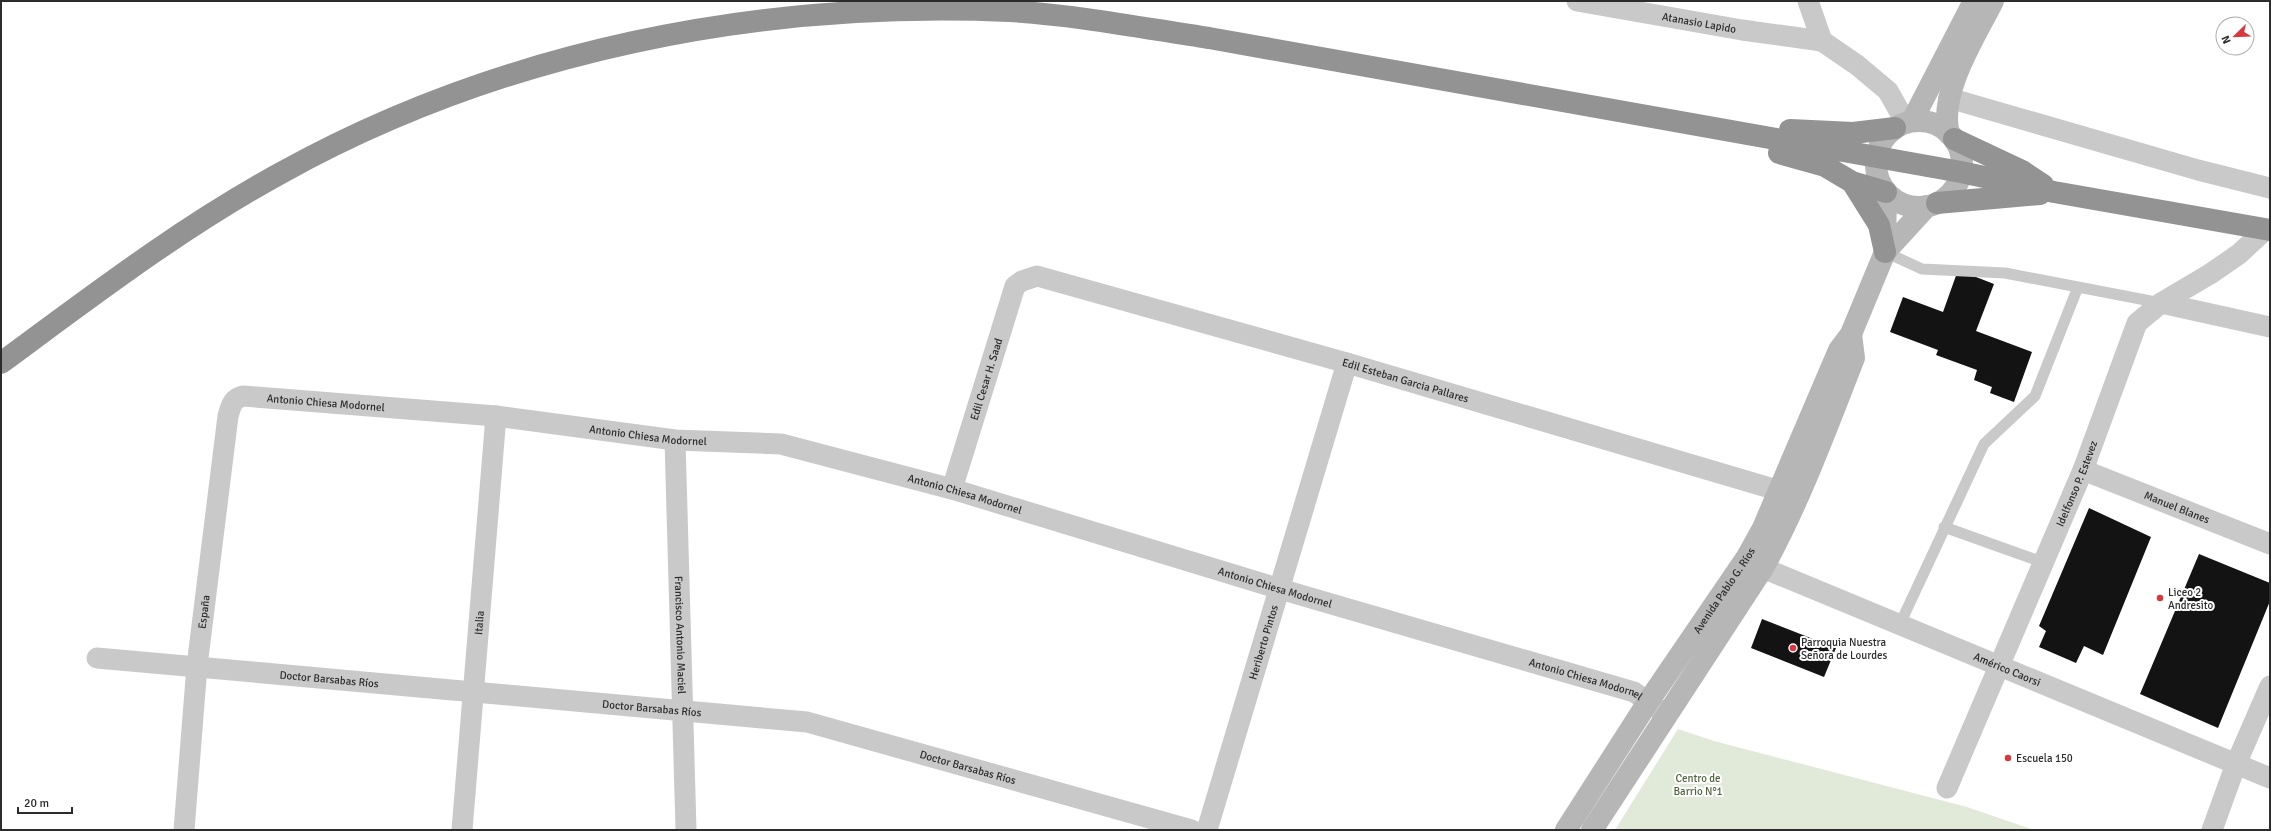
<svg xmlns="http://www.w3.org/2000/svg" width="2271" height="831" font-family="Signika,sans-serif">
  <rect width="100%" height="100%" fill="#fff"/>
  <path fill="#e1e9d9" d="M 1678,729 L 1714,741 L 1967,807 L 2034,830 L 1615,830 Z"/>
  <path fill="#131313" d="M 1958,270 L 1994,284 L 1976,331 L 2032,352 L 2014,402 L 1990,393 L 1992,387 L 1974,380 L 1977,370 L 1936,355 L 1938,350 L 1890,332 L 1903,297 L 1943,312 Z
    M 2089,508 L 2151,537 L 2103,655 L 2084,646 L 2076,663 L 2039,647 L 2046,631 L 2039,626 Z
    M 2199,554 L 2270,583 L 2270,601 L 2218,728 L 2140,694 Z
    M 1762,619 L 1836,648 L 1824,677 L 1751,648 Z"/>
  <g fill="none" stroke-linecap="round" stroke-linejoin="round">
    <path stroke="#c9c9c9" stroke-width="11" d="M 1885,252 L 1922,269 L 2005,273 L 2161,303
      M 1944,527 L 2042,562
      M 1900,624 L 1984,444 L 2035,396 L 2078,287"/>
    <g stroke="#c9c9c9" stroke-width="21">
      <path id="s1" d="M 1577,1 L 1742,30 L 1822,41"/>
      <path d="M 1808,1 L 1822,41 L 1857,65 L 1888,91 L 1906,123"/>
      <path d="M 1949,98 L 2198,170 L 2270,188"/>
      <path d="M 2161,303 L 2270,327"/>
      <path id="s2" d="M 675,440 L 686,830"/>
      <path id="s3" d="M 2083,470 L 2270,544"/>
      <path id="s4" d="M 952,489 L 1015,286 L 1022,281 L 1037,276 L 1347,363 L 1780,491"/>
      <path id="s5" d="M 1749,559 L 1763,568 L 2270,778"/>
      <path id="s6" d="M 97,658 L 807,722 L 1192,830"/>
      <path id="s7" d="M 1947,788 L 2083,470 L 2137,323 L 2161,303 L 2210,274 L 2239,254 L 2265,230"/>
      <path id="s8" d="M 184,830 L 197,666 L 228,416 C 231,406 232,399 243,396 L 496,416 L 675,440 L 781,444 L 952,489 L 1280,589 L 1634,692 L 1667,715"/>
      <path id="s9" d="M 462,830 L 496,416"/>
      <path id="s10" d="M 1207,830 L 1347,363"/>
      <path d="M 2212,830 L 2236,764 L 2270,686"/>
    </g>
    <g stroke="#b6b6b6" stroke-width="22">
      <path d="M 1912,121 L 1974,1"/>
      <circle cx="1919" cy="164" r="43"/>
      <path d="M 1949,134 C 1938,93 1975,37 1993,1"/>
      <path d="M 1885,252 L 1927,206"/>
      <path id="s11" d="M 1566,830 L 1648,702 L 1747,557 L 1763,528 L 1839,350 L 1851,334 L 1885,252 L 1886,192"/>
      <path d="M 1592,830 L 1763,568 C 1800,501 1826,429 1854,358 L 1851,334"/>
    </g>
    <path stroke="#939393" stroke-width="22" d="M 1790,130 L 1853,133 L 1895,128
      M 1954,139 L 2022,171 L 2043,185
      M 1779,153 L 1825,166 L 1852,182 L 1886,192
      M 1852,182 L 1879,225 L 1885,252
      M 1937,203 L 2040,194
      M 1,363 C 92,296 182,227 281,173 C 501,51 758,0 1009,11 C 1076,15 1143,28 1209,38 L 1961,172 L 2054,192 L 2270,230"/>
  </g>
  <g fill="#da363d" stroke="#fff" stroke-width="1.5">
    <circle cx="2160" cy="598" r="4"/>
    <circle cx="1793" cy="648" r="4"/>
    <circle cx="2008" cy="758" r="4"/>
  </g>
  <g text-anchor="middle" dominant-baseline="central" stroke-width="4" stroke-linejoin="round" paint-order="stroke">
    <g font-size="11" fill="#2c2c2c" stroke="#fff">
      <text stroke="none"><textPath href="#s1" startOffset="124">Atanasio Lapido</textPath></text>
      <text stroke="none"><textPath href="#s4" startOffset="115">Edil Cesar H. Saad</textPath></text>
      <text stroke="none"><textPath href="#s4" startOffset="620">Edil Esteban Garcia Pallares</textPath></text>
      <text stroke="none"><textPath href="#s8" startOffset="526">Antonio Chiesa Modornel</textPath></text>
      <text stroke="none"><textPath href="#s8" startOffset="850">Antonio Chiesa Modornel</textPath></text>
      <text stroke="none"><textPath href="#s7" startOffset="331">Idelfonso P. Estevez</textPath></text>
      <text stroke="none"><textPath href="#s8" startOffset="1174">Antonio Chiesa Modornel</textPath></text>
      <text stroke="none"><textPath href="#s3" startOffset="101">Manuel Blanes</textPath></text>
      <text stroke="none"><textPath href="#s8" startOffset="1498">Antonio Chiesa Modornel</textPath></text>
      <text stroke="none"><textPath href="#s11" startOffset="287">Avenida Pablo G. Ríos</textPath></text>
      <text stroke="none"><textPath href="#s8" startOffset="219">España</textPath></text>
      <text stroke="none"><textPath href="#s9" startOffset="208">Italia</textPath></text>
      <text stroke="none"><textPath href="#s2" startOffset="195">Francisco Antonio Maciel</textPath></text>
      <text stroke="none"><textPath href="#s10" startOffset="196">Heriberto Pintos</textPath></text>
      <text stroke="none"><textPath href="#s5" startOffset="281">Américo Caorsi</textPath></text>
      <text stroke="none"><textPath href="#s6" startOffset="233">Doctor Barsabas Ríos</textPath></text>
      <text stroke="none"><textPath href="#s8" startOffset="1822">Antonio Chiesa Modornel</textPath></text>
      <text stroke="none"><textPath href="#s6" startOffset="557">Doctor Barsabas Ríos</textPath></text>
      <text stroke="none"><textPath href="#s6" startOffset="880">Doctor Barsabas Ríos</textPath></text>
    </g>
    <g font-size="11" fill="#2c2c2c" stroke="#fff" text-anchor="start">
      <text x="2168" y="592">Liceo 2<tspan x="2168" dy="13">Andresito</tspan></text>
      <text x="1801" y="642">Parroquia Nuestra<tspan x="1801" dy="13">Señora de Lourdes</tspan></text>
      <text x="2016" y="758">Escuela 150</text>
    </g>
    <g font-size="11" fill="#4e643c" stroke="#fff">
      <text x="1698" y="778">Centro de<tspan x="1698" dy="13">Barrio N°1</tspan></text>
    </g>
  </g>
  <rect width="2271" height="831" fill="none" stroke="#2c2c2c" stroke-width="4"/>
  <g transform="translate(2235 36) rotate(247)"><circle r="19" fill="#ffffff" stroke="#ababab"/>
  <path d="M0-3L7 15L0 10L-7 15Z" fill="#da363d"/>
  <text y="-6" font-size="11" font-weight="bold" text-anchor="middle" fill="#2c2c2c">N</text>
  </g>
  <path d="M18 807v6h54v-6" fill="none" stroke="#2c2c2c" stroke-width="2"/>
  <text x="24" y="807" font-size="12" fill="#2c2c2c" stroke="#ffffff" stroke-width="3" paint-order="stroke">20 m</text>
</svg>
